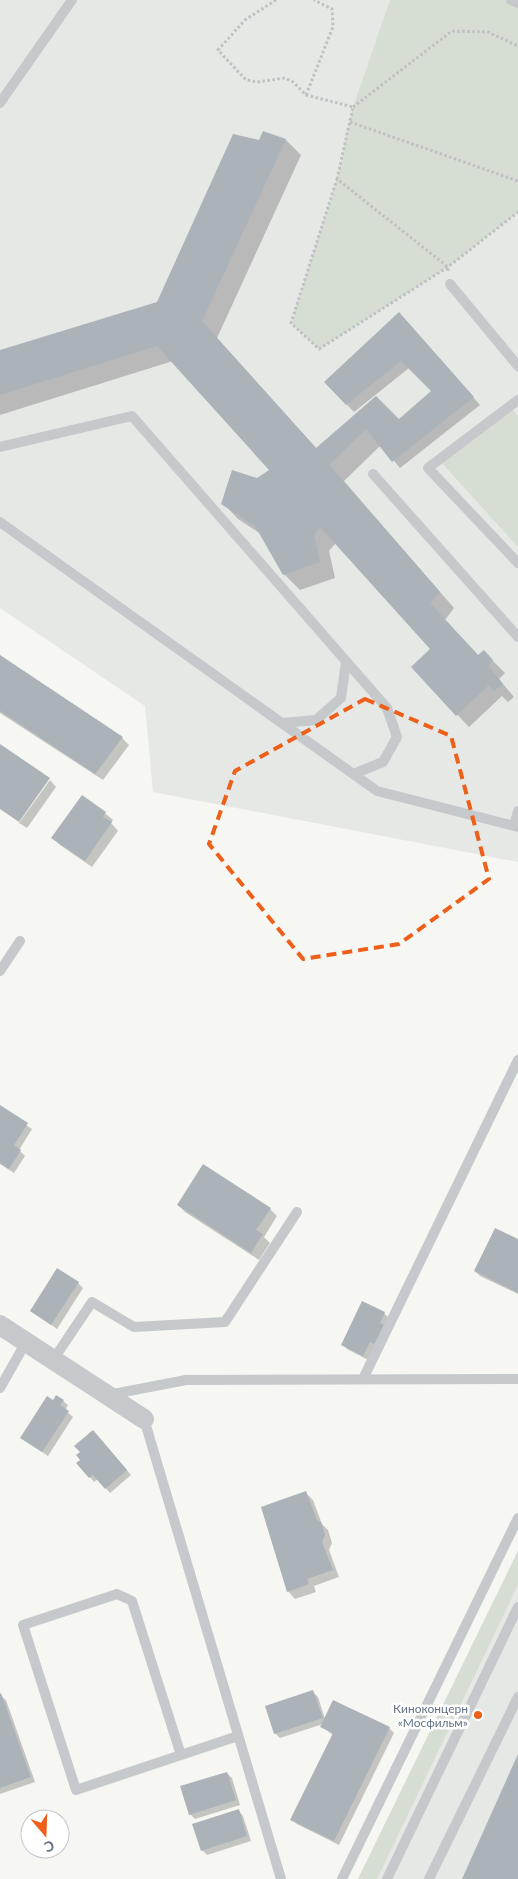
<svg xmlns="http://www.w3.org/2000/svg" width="518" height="1879" font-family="Lato,sans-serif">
  <rect width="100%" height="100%" fill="#f6f6f2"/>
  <path fill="#e6e8e6" d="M 0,0 L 518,0 L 518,862 L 153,792 L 145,706 L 0,608 Z
    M 518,1551 L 518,1879 L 358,1879 Z"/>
  <path fill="#d6ded3" d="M 390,0 L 511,0 L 518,3 L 518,212 L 448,267 L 319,349 L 291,323 L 337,179 L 353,107 Z
    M 510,407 L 518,416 L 518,547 L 439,460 Z
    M 518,1551 L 518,1585 L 377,1879 L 358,1879 Z"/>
  <path fill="#0003" fill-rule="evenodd" d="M 264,133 L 286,140 L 301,155 L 217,338 L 317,449 L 375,398 L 374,396 L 354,412 L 326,382 L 406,321 L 480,405 L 400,468 L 381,445 L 344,481 L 454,608 L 445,620 L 479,656 L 484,652 L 505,673 L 499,679 L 514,697 L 508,702 L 502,696 L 469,727 L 413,667 L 432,650 L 336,543 L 329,551 L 335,578 L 300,590 L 284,574 L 261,534 L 238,519 L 223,503 L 271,470 L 173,361 L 0,415 L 0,351 L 157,303 L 260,142 ZM 409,368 L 432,391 L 399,421 L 374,396 Z
    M 0,656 L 122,738 L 129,745 L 103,780 L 0,713 Z
    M 50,780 L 56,787 L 27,828 L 19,823 Z
    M 82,797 L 105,813 L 113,820 L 111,823 L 118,831 L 92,867 L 60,845 L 53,838 Z
    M 0,1107 L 32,1129 L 19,1150 L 25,1156 L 14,1173 L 0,1164 Z
    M 178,1205 L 270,1209 L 277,1216 L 264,1237 L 270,1243 L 259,1260 L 185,1212 Z
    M 518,1240 L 518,1294 L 480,1276 L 475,1271 Z
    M 78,1283 L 83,1288 L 57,1329 L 31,1311 Z
    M 384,1313 L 389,1318 L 368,1360 L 347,1349 L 342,1344 Z
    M 63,1401 L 68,1405 L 65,1410 L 73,1417 L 48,1456 L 21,1438 L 53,1402 Z
    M 98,1436 L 131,1475 L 110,1493 L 98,1479 L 94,1482 L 90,1477 L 82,1460 Z
    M 306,1493 L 313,1500 L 322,1524 L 328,1530 L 332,1543 L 329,1550 L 339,1577 L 314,1586 L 316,1592 L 295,1599 L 288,1591 Z
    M 313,1692 L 318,1697 L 325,1719 L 389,1728 L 394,1733 L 339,1845 L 297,1824 L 292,1819 L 333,1735 L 322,1727 L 323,1724 L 280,1738 L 275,1733 Z
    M 0,1695 L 6,1700 L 35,1782 L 0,1794 Z
    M 227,1773 L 232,1778 L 240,1805 L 195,1819 L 190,1814 Z
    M 239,1811 L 243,1816 L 251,1841 L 207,1855 L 202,1850 Z"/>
  <path fill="#abb3b9" d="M 263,131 L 286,139 L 202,321 L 316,448 L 376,396 L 399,419 L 431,391 L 401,361 L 346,405 L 324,382 L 399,312 L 474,397 L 392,462 L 366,429 L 329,465 L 440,592 L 430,603 L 478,655 L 484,650 L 493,660 L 488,666 L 503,684 L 494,691 L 489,685 L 456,716 L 411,667 L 430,649 L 320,527 L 314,535 L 320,562 L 283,575 L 255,526 L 221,504 L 232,470 L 257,478 L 269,470 L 157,346 L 0,395 L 0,350 L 157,302 L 233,134 L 259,140 Z
    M 0,655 L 123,737 L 95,774 L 0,711 Z
    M 0,744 L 50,778 L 19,822 L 0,809 Z
    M 82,795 L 106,812 L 103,817 L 112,822 L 85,861 L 51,838 Z
    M 0,1105 L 28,1123 L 14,1145 L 21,1150 L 9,1169 L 0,1163 Z
    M 203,1164 L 271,1208 L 256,1230 L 263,1234 L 251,1253 L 177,1205 Z
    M 495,1228 L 518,1239 L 518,1293 L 474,1271 Z
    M 57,1268 L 79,1282 L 51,1325 L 30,1311 Z
    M 362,1301 L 385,1312 L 380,1323 L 384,1325 L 375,1344 L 370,1342 L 363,1356 L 341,1345 Z
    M 56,1395 L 64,1400 L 60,1405 L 69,1411 L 42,1452 L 20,1438 L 47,1396 L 53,1400 Z
    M 93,1430 L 127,1470 L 105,1489 L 93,1475 L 89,1478 L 76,1463 L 80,1460 L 76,1455 L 80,1452 L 74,1446 Z
    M 306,1491 L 317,1520 L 321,1522 L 325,1535 L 322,1542 L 333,1570 L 307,1579 L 309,1584 L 287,1592 L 261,1507 Z
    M 313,1690 L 323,1718 L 274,1734 L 265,1706 Z
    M 1,1693 L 31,1777 L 0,1788 L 0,1694 Z
    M 333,1700 L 390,1727 L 334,1841 L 290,1820 L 333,1733 L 320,1727 Z
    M 518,1754 L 518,1879 L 462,1879 Z
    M 227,1772 L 236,1800 L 189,1815 L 180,1786 Z
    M 239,1809 L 247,1836 L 201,1851 L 192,1824 Z"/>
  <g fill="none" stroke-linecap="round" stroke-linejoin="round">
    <path stroke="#bfc0c3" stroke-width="3" stroke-dasharray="2.5 2.5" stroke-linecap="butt" d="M 276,0 L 245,20 L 218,50 L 246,80 L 257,82 L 285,78 L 293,82 L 306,95 L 353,107 L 337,179
      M 306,95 L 333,27 L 332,9 L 314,0
      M 353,107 L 452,31 L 488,32 L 518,46
      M 350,122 L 518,181
      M 448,271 L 448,267 L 337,179 L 291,323 L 319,349 L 448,267 L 518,212"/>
    <path stroke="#c5c9cc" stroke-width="10" d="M 511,0 L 518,3
      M 0,103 L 72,0
      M 450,284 L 518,366
      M 518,400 L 428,468 L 518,563
      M 0,447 L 132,416 L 387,708 L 397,737 L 383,762 L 353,774
      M 373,474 L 518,637
      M 0,522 L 377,791 L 518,827
      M 282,723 L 316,720 L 341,698 L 346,662
      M 514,826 L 518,811
      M 0,971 L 20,941
      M 53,1360 L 92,1302 L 134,1327 L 225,1322 L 297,1212
      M 363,1379 L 518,1060
      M 0,1388 L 26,1342
      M 108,1395 L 186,1380 L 518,1379
      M 144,1419 L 281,1879
      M 181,1755 L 132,1601 L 117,1594 L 23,1625 L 76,1790 L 238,1736
      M 342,1879 L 518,1518
      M 387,1879 L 518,1607
      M 429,1879 L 518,1697"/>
    <path stroke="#c5c9cc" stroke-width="20" d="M 0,1325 L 144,1419"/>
  </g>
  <path fill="none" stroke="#ee5f1a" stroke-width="4" stroke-dasharray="10 6" stroke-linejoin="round" d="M 365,699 L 451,736 L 489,879 L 399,944 L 303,959 L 209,844 L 235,771 Z"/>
  <circle fill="#ee5f1a" stroke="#fff" stroke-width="2" cx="478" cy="1715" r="5"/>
  <g text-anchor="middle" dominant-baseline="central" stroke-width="5" stroke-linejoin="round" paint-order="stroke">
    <g font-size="12" fill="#637385" stroke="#fff" text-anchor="end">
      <text x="468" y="1708">Киноконцерн<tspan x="468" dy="14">«Мосфильм»</tspan></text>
    </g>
  </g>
  <g transform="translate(45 1834) rotate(161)"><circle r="24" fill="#ffffff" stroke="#c1c7ce"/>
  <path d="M0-4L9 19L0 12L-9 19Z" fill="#ee5f1a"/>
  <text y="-8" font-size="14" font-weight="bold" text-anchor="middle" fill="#637385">С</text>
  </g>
</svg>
